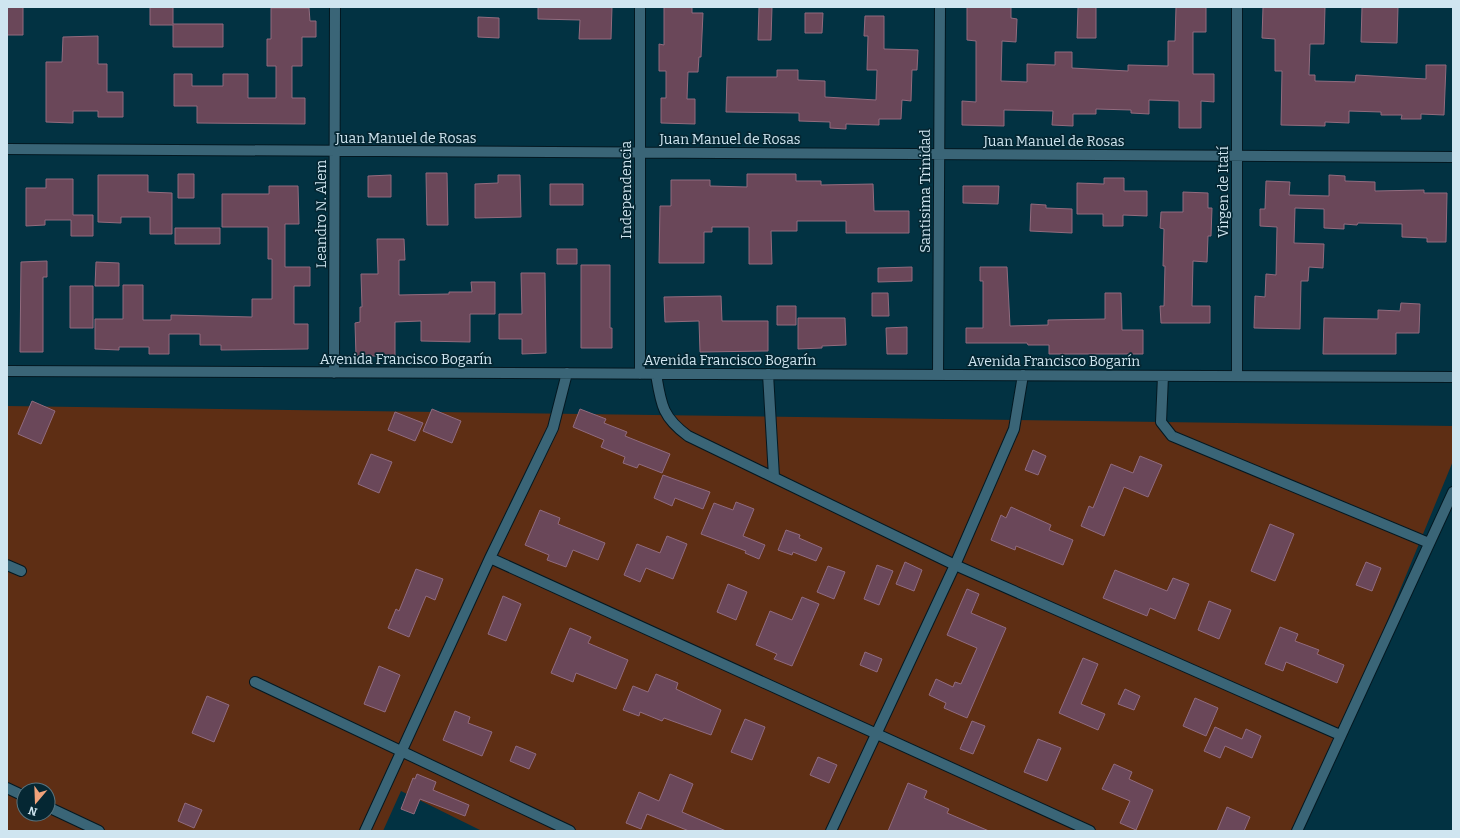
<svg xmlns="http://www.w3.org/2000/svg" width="1460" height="838" font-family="Bitter,serif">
  <rect width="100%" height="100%" fill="#023242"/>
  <path fill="#5e2e14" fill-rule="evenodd" d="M 7,406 L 1453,426 L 1453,461 L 1301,831 L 482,831 L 401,791 L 383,831 L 7,831 ZM 24,790 L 48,790 L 48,814 L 24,814 Z"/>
  <path fill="#6a4759" stroke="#916b7e" d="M 7,7 L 23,7 L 23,35 L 7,35 Z
    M 150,7 L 173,7 L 173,24 L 223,24 L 223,47 L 173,47 L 173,25 L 150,25 Z
    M 538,7 L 612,7 L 611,39 L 579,39 L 580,20 L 538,19 Z
    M 664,7 L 692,7 L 692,13 L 703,13 L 701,57 L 699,57 L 698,72 L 688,72 L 687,99 L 695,99 L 695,124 L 661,123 L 661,98 L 666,98 L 666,71 L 659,71 L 659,44 L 664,45 Z
    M 759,7 L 772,7 L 771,40 L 758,40 Z
    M 967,7 L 1011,7 L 1011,18 L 1017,19 L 1016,42 L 1002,41 L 1001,81 L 1027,82 L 1027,64 L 1055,65 L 1055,52 L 1072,52 L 1072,68 L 1128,71 L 1128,65 L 1168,66 L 1168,41 L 1175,41 L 1176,7 L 1206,7 L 1206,32 L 1193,32 L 1193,74 L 1214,74 L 1214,102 L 1201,101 L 1201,128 L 1179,128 L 1179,101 L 1149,100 L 1149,114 L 1131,113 L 1131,110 L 1096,109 L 1096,114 L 1073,114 L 1073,126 L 1052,125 L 1053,111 L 1004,110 L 1004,126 L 962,125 L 962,101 L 976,102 L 976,41 L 967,40 Z
    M 1078,7 L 1096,7 L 1096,38 L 1077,38 Z
    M 1263,7 L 1325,7 L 1324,44 L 1310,44 L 1309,75 L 1315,75 L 1315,81 L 1355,82 L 1356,75 L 1426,79 L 1426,65 L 1446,65 L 1444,115 L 1421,114 L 1421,119 L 1401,119 L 1402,115 L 1381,115 L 1381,112 L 1349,111 L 1349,123 L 1325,122 L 1325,126 L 1281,125 L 1282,71 L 1275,71 L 1275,39 L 1262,38 Z
    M 1362,7 L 1398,7 L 1397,43 L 1361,42 Z
    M 271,8 L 309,8 L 310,21 L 316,21 L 316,37 L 302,37 L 302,66 L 292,66 L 292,98 L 305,98 L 305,124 L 197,123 L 197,106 L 174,106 L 174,74 L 192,74 L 192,86 L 223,86 L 223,74 L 248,74 L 248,98 L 276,98 L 276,66 L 267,66 L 267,39 L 271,39 Z
    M 805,13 L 823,13 L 822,33 L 805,33 Z
    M 865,16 L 884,16 L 884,49 L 918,50 L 917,70 L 912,70 L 911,101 L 902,100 L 901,119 L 879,119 L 879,125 L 846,124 L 846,129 L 830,128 L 830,122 L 799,121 L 799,113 L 726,112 L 727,77 L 777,77 L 777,70 L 798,70 L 798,80 L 825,81 L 825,97 L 876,100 L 877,70 L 867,70 L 868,36 L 864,36 Z
    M 478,17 L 499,18 L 499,38 L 478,37 Z
    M 98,36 L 98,64 L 107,64 L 107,92 L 123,92 L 123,117 L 98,117 L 98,111 L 73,111 L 73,123 L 46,122 L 46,62 L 62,62 L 63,37 Z
    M 426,173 L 447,173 L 448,225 L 427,225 Z
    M 178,174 L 194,174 L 194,198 L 178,198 Z
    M 747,174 L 796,174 L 796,181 L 821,181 L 821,185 L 873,184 L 874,211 L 909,211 L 909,233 L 846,233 L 846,221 L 797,221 L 797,231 L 771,231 L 772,264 L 749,264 L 749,227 L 712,227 L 712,232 L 704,232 L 704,263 L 659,263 L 660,206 L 671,206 L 671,180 L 710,180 L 710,186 L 747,187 Z
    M 98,175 L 148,175 L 148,192 L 172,193 L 172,234 L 150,234 L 150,217 L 121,217 L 121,223 L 98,222 Z
    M 391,175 L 391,197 L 368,197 L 368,176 Z
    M 498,175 L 520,175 L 521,217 L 475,218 L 475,184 L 498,183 Z
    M 1329,175 L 1345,176 L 1345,181 L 1375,182 L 1375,191 L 1424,190 L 1424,193 L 1447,193 L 1446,242 L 1427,242 L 1427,238 L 1402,237 L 1402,224 L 1358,223 L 1357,225 L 1344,224 L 1344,229 L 1324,228 L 1324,209 L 1295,208 L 1294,243 L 1324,244 L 1323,268 L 1309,267 L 1308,281 L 1301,281 L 1300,329 L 1254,328 L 1255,296 L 1265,297 L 1266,274 L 1276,275 L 1277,227 L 1260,226 L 1260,209 L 1265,209 L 1266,181 L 1290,182 L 1289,195 L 1329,196 Z
    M 1104,178 L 1124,178 L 1124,191 L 1147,191 L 1147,216 L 1123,215 L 1123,226 L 1103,226 L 1103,214 L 1077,214 L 1077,183 L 1104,184 Z
    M 46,179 L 73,179 L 73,215 L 93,215 L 93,236 L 71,236 L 71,220 L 45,220 L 45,225 L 26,226 L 26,188 L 46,188 Z
    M 550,184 L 583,184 L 583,205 L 550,205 Z
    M 269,186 L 298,186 L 299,224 L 285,224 L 285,267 L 310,267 L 310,286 L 294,286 L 294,324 L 308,324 L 308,349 L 221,350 L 221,345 L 200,345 L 200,334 L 169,334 L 169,354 L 149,354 L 149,347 L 119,347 L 119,350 L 95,349 L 95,319 L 123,319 L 123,285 L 143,285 L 143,320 L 171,320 L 171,315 L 252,317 L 252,299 L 272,299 L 272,259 L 268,259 L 268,227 L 222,227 L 222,194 L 269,194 Z
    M 963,186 L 999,186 L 998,204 L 963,203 Z
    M 1183,192 L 1208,193 L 1208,208 L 1212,208 L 1211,236 L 1208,236 L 1207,262 L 1193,261 L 1192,306 L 1210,306 L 1210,323 L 1161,323 L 1160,306 L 1164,306 L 1165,266 L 1163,266 L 1164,229 L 1160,228 L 1161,212 L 1183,212 Z
    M 1031,204 L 1046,205 L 1046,208 L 1072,209 L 1072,233 L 1030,231 Z
    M 175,228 L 220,228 L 220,244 L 175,244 Z
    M 377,239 L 404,239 L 405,260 L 399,260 L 399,295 L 449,294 L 449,292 L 472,292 L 471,282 L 495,282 L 495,314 L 470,314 L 470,342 L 421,341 L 421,321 L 395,322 L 395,356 L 356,356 L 355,323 L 360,322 L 360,307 L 362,307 L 361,274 L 378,274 Z
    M 557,249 L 577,249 L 577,264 L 557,264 Z
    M 47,261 L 47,277 L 43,277 L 43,352 L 20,352 L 21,262 Z
    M 96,262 L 119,263 L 119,286 L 95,286 Z
    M 581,265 L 610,265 L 610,328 L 612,328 L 612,348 L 581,348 Z
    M 912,267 L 912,281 L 878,282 L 878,268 Z
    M 980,267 L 1007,267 L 1010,326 L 1048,325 L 1048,320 L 1105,319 L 1105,293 L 1121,293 L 1122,330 L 1143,330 L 1143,354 L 1049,354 L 1049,345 L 1028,345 L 1027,343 L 966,343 L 966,328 L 983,328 L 983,281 L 980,281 Z
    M 521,273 L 545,273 L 546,353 L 522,354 L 522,339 L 499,339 L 499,314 L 522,314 Z
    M 70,286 L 93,286 L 93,328 L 70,328 Z
    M 872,293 L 888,293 L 889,316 L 872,316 Z
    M 721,296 L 722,321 L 768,321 L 768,351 L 700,352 L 699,321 L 665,322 L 664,297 Z
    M 1401,303 L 1420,304 L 1419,333 L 1396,333 L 1396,354 L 1323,354 L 1324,318 L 1378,319 L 1378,310 L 1400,311 Z
    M 777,306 L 796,306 L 796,325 L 777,325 Z
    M 798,318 L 845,318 L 846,345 L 822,346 L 822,348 L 798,349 Z
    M 907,327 L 907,354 L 887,354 L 886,328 Z
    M 32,401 L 55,411 L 41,444 L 18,434 Z
    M 432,409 L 461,421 L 452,443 L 423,431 Z
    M 580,409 L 606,419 L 604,423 L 627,432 L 625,436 L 670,454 L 662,473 L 639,464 L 637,468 L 623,463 L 625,457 L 601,447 L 604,440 L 573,427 Z
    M 395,412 L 423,423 L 415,441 L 388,430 Z
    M 1033,450 L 1046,456 L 1038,475 L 1025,470 Z
    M 371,454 L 392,462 L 379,493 L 358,484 Z
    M 1140,456 L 1162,465 L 1148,497 L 1124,487 L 1104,536 L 1081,526 L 1089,506 L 1093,508 L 1111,464 L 1133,473 Z
    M 663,475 L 710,492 L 703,509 L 675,498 L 672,506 L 654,498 Z
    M 736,502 L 754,509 L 743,536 L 765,545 L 759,559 L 745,553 L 746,551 L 701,534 L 714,503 L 733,510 Z
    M 1011,507 L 1051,525 L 1049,530 L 1073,540 L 1063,565 L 1016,546 L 1015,550 L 991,540 L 1001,515 L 1006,518 Z
    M 540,510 L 560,518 L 558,524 L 605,543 L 598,560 L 573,550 L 566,567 L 547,560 L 549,555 L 525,545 Z
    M 1270,524 L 1294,534 L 1275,581 L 1251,571 Z
    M 786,530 L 800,535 L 799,538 L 822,548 L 816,561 L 793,552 L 792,555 L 778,550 Z
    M 667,536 L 687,544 L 673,579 L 646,568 L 640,582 L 624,575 L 637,544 L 660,553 Z
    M 905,562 L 922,570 L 914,591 L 896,584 Z
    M 1366,562 L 1381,568 L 1372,591 L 1356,585 Z
    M 877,565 L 893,571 L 879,605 L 864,599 Z
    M 828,566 L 845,572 L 834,599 L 817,592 Z
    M 416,569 L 443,579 L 435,600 L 426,596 L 409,637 L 388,628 L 396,609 L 399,611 Z
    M 1115,570 L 1167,591 L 1173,578 L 1189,584 L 1175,619 L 1150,608 L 1147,616 L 1103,598 Z
    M 728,584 L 747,592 L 736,620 L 717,612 Z
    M 967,589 L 979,594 L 971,613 L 1006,628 L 967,718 L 944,708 L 946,703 L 929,695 L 936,679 L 953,687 L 955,682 L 961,684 L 977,648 L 947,635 Z
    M 503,596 L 521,604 L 506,641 L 488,634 Z
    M 802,597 L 819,604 L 792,666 L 774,659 L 777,654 L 756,645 L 770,611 L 792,620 Z
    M 1209,601 L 1231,610 L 1219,639 L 1198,630 Z
    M 1280,627 L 1298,634 L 1295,641 L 1319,650 L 1317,654 L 1344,665 L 1337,683 L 1286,662 L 1283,671 L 1265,664 Z
    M 570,628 L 591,637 L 588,643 L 628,660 L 616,689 L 576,673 L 573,682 L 551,673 Z
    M 865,652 L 882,659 L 877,672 L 860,665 Z
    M 1083,658 L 1098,664 L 1081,704 L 1105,714 L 1098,730 L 1059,713 Z
    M 379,666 L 400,675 L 385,712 L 364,704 Z
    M 656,674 L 678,683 L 676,689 L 721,710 L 711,735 L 664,718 L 662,721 L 640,712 L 639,716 L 623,710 L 633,686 L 648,692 Z
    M 1125,689 L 1140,696 L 1134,710 L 1118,704 Z
    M 207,696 L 229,705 L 214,742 L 192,733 Z
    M 1195,698 L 1218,708 L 1206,736 L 1183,726 Z
    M 455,711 L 470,717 L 468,723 L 492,732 L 482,756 L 443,740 Z
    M 745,719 L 765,727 L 752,760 L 731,752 Z
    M 972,721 L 985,726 L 973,754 L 960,749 Z
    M 1215,727 L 1242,739 L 1246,729 L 1261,736 L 1252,758 L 1225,746 L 1220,758 L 1204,751 Z
    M 1038,739 L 1061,748 L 1047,781 L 1024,772 Z
    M 516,746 L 536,754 L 529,769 L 510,761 Z
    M 818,757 L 837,765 L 829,783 L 810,775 Z
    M 1114,764 L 1132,772 L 1129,779 L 1153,790 L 1136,830 L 1120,823 L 1130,801 L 1102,789 Z
    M 417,774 L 436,782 L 433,790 L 469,805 L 465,816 L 420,799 L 414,814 L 401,809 L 413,778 L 415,779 Z
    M 670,774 L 693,784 L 682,812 L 726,831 L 689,831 L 647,814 L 641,829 L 626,823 L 639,792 L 659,801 Z
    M 908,783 L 927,791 L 924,798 L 949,809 L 947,813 L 989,831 L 888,831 Z
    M 185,803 L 202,810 L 194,828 L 178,821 Z
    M 1227,807 L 1250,817 L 1244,831 L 1217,831 Z"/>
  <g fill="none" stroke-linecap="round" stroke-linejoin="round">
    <defs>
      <path id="minor" d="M 640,7 L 640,374
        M 1237,7 L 1237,376
        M 7,149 L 1453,157
        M 7,371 L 1453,377
        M 334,373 L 335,7
        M 656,374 C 661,404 662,417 688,436 L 955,565 L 1340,735
        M 768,374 L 774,477
        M 938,375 L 940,7
        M 1163,376 L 1161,422 L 1172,436 L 1429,543
        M 490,558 L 1090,831
        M 7,565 L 21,571
        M 255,682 L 570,831
        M 7,788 L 24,796
        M 48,807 L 99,831
        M 365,831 L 490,558 L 553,428 L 567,373
        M 831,831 L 955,565 L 1014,429 L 1023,375
        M 1297,831 L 1453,492"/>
    </defs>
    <use href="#minor" stroke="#031821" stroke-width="12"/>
    <use href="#minor" stroke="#3a6577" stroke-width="10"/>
  </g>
  <g text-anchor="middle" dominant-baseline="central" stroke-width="3.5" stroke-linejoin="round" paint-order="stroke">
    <g font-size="14" fill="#cfe5f0" stroke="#052733">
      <text x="406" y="138">Juan Manuel de Rosas</text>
      <text x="730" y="139">Juan Manuel de Rosas</text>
      <text x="1054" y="141">Juan Manuel de Rosas</text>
      <text transform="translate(626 190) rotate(-90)">Independencia</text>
      <text transform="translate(925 191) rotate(-90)">Santisima Trinidad</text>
      <text transform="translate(1223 192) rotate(-90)">Virgen de Itatí</text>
      <text transform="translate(321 214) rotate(-90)">Leandro N. Alem</text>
      <text x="406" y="359">Avenida Francisco Bogarín</text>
      <text x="730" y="360">Avenida Francisco Bogarín</text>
      <text x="1054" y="361">Avenida Francisco Bogarín</text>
    </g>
  </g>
  <rect width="1460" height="838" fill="none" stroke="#cfe5f0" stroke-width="16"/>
  <g transform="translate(36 802) rotate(199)"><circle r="19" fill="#052733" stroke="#56737f"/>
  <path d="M0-3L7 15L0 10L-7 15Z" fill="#f0a27a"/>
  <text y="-6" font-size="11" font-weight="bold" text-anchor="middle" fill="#cfe5f0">N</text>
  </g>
</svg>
